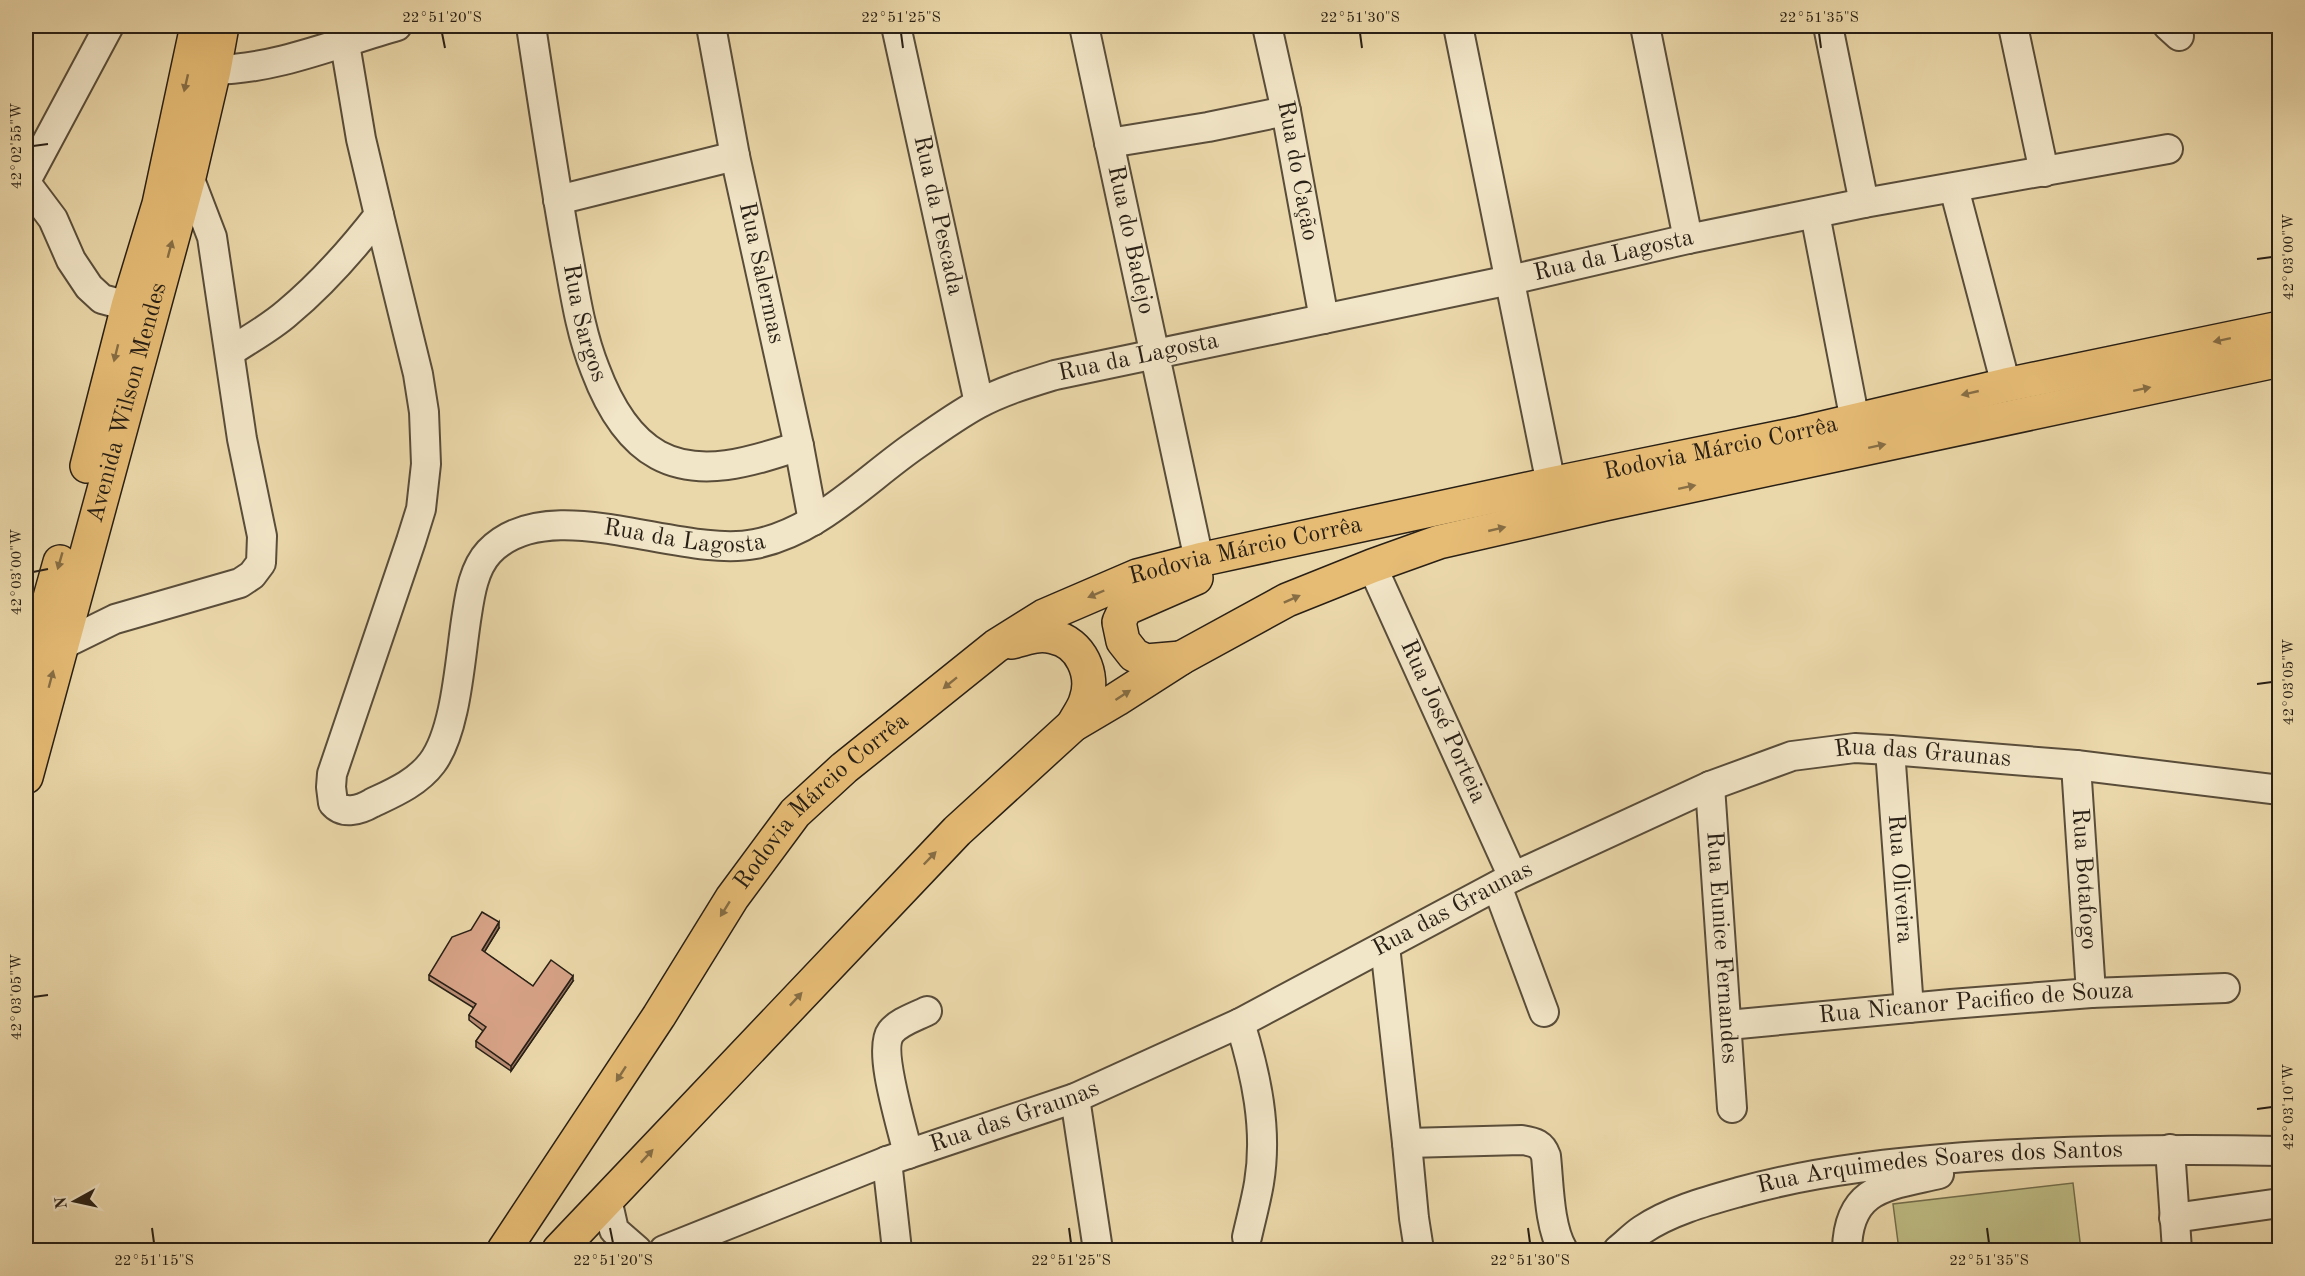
<svg xmlns="http://www.w3.org/2000/svg" width="2305" height="1276" font-family="'Old Standard TT',serif">
  <rect width="100%" height="100%" fill="#ebd8aa"/>
  <filter id="stains"><feTurbulence type="fractalNoise" baseFrequency=".00333" numOctaves="4"/><feColorMatrix values="0 0 0 0 .2 0 0 0 0 .09 0 0 0 0 .02 0 0 0 .5 -.17"/></filter>
  <radialGradient id="worn" r=".72"><stop offset=".6" stop-color="#630" stop-opacity="0"/><stop offset="1" stop-color="#630" stop-opacity=".3"/></radialGradient>
  <path fill="#bebc84" stroke="#736e4c" stroke-width="1.5" d="M 2073,1183 L 2081,1250 L 1899,1250 L 1893,1204 Z"/>
  <g fill="none" stroke-linecap="round" stroke-linejoin="round">
    <defs>
      <g id="minor">
        <path id="s1" d="M 531,26 C 542,99 553,172 566,245 C 574,286 579,329 595,369 C 607,401 627,438 658,455 C 702,479 756,460 799,446"/>
        <path id="s2" d="M 711,26 L 735,156 L 799,446 L 813,521"/>
        <path id="s3" d="M 896,26 L 979,403"/>
        <path id="s4" d="M 1084,26 L 1199,560"/>
        <path id="s5" d="M 1267,26 L 1286,111 L 1324,319"/>
        <path d="M 1458,26 L 1551,484"/>
        <path d="M 1645,26 L 1688,239"/>
        <path d="M 1828,26 L 1864,203"/>
        <path d="M 2013,26 L 2044,172"/>
        <path d="M 2168,26 L 2179,36"/>
        <path d="M 214,70 C 277,69 337,43 397,26"/>
        <path d="M 1109,143 L 1208,127 L 1286,111"/>
        <path d="M 26,181 L 109,26"/>
        <path d="M 26,183 L 53,219 L 71,260 L 89,287 L 102,299 L 128,306"/>
        <path d="M 1954,188 L 2006,385"/>
        <path d="M 558,200 L 735,156"/>
        <path d="M 1815,214 L 1855,421"/>
        <path id="s6" d="M 379,215 L 418,374 L 424,412 L 426,464 L 421,509 L 411,541 L 332,774 L 331,787 L 333,803 C 343,815 360,810 372,803 C 393,793 417,783 432,763 C 457,730 460,656 467,614 C 470,594 474,568 489,552 C 549,489 679,559 755,544 C 817,532 864,481 914,446 C 934,432 956,416 978,404 C 1002,391 1029,383 1055,375 L 1510,280 L 1688,239 L 1864,203 L 2168,149"/>
        <path d="M 230,352 C 249,339 270,328 287,313 C 322,284 351,251 379,215 L 361,139 L 342,26"/>
        <path id="s7" d="M 1372,566 L 1513,877"/>
        <path d="M 60,646 L 115,619 L 240,583 L 252,575 L 261,563 L 262,536 L 242,439 L 212,237 L 189,177"/>
        <path id="s8" d="M 1890,750 L 1909,1008"/>
        <path id="s9" d="M 2076,765 L 2091,993"/>
        <path id="s10" d="M 1710,786 L 1732,1108"/>
        <path d="M 1497,886 L 1544,1012"/>
        <path d="M 1385,946 L 1407,1143 L 1414,1218 L 1419,1250"/>
        <path d="M 1240,1023 C 1256,1074 1268,1129 1259,1183 C 1256,1201 1251,1219 1247,1237"/>
        <path id="s11" d="M 1728,1025 L 1951,1004 L 2091,993 L 2225,988"/>
        <path d="M 1075,1098 L 1098,1250"/>
        <path d="M 1407,1143 L 1522,1140 C 1535,1142 1542,1144 1546,1156 C 1549,1184 1549,1227 1563,1250"/>
        <path d="M 2170,1149 L 2177,1250"/>
        <path d="M 908,1154 C 903,1130 877,1050 891,1032 C 899,1022 915,1017 927,1011"/>
        <path d="M 887,1161 L 897,1250"/>
        <path d="M 607,1199 L 614,1230 L 637,1250"/>
        <path d="M 2174,1218 L 2280,1203"/>
        <path id="s12" d="M 664,1250 L 887,1161 L 1075,1098 L 1240,1023 L 1513,877 L 1710,786 L 1792,756 L 1855,748 L 1890,750 L 2076,765 L 2280,790"/>
        <path id="s13" d="M 1618,1250 C 1626,1244 1633,1236 1642,1230 C 1670,1211 1707,1201 1739,1192 C 1818,1170 1898,1162 1980,1156 C 2080,1150 2180,1149 2280,1151"/>
        <path d="M 1847,1250 C 1848,1187 1887,1186 1939,1174"/>
      </g>
      <g id="major">
        <path d="M 87,466 L 128,306 L 159,204 L 197,26"/>
        <path d="M 26,683 L 60,562"/>
        <path id="s14" d="M 26,777 L 189,177 L 214,70 L 222,26"/>
      </g>
      <g id="highway">
        <path d="M 1012,642 C 1026,638 1039,633 1053,637 C 1081,642 1095,675 1086,700 C 1084,708 1077,717 1073,725"/>
        <path d="M 1181,658 L 1146,661 L 1134,655 L 1123,641 L 1119,622 L 1125,609 L 1196,578"/>
        <path id="s15" d="M 504,1250 L 659,1016 L 732,898 L 795,813 L 844,768 L 996,646 L 1044,616 L 1137,576 L 1199,560 L 1551,484 L 1797,434 L 2006,385 L 2280,328"/>
        <path d="M 559,1250 L 957,831 L 1073,725 L 1117,699 L 1181,658 L 1287,600 L 1372,566 L 1439,542 L 1605,504 L 2280,360"/>
      </g>
    </defs>
    <use href="#minor" stroke="#594d3a" stroke-width="32"/>
    <use href="#major" stroke="#281f15" stroke-width="36"/>
    <use href="#highway" stroke="#281f15" stroke-width="36"/>
    <use href="#minor" stroke="#f2e6c8" stroke-width="28"/>
    <use href="#major" stroke="#e6bc75" stroke-width="33"/>
    <use href="#highway" stroke="#e6bc75" stroke-width="33"/>
  </g>
  <path fill="#ba8c74" stroke="#281f15" stroke-width="1.5" d="M 499,928 L 484,952 L 533,986 L 573,981 L 511,1071 L 476,1047 L 476,1041 L 483,1031 L 469,1020 L 469,1015 L 474,1008 L 429,980 L 429,975 L 471,930 Z"/>
  <path fill="#97725e" stroke="#281f15" stroke-width="1.5" d="M 499,922 L 499,928 L 482,956 L 482,950 Z
    M 573,976 L 573,981 L 511,1071 L 511,1066 Z"/>
  <path fill="#d8a387" stroke="#281f15" stroke-width="1.5" d="M 482,912 L 499,922 L 482,950 L 533,986 L 551,960 L 573,976 L 511,1066 L 476,1041 L 486,1027 L 469,1015 L 476,1004 L 429,975 L 452,937 L 471,930 Z"/>
  <defs><path id="oneway-solid" d="M-6-.8H1V-3.2L6.5 0L1 3.2V.8H-6Z" transform="scale(1.5)"/></defs>
  <g fill="#876e45">
    <use href="#oneway-solid" transform="translate(186 83) rotate(103)"/>
    <use href="#oneway-solid" transform="translate(170 249) rotate(-75)"/>
    <use href="#oneway-solid" transform="translate(2222 340) rotate(168)"/>
    <use href="#oneway-solid" transform="translate(116 353) rotate(104)"/>
    <use href="#oneway-solid" transform="translate(2142 389) rotate(-12)"/>
    <use href="#oneway-solid" transform="translate(1970 393) rotate(167)"/>
    <use href="#oneway-solid" transform="translate(1877 446) rotate(-12)"/>
    <use href="#oneway-solid" transform="translate(1687 487) rotate(-12)"/>
    <use href="#oneway-solid" transform="translate(1497 529) rotate(-13)"/>
    <use href="#oneway-solid" transform="translate(60 561) rotate(106)"/>
    <use href="#oneway-solid" transform="translate(1096 594) rotate(157)"/>
    <use href="#oneway-solid" transform="translate(1292 599) rotate(-24)"/>
    <use href="#oneway-solid" transform="translate(51 679) rotate(-75)"/>
    <use href="#oneway-solid" transform="translate(950 683) rotate(141)"/>
    <use href="#oneway-solid" transform="translate(1123 695) rotate(-33)"/>
    <use href="#oneway-solid" transform="translate(930 858) rotate(-46)"/>
    <use href="#oneway-solid" transform="translate(725 909) rotate(122)"/>
    <use href="#oneway-solid" transform="translate(796 999) rotate(-47)"/>
    <use href="#oneway-solid" transform="translate(621 1074) rotate(123)"/>
    <use href="#oneway-solid" transform="translate(647 1156) rotate(-47)"/>
  </g>
  <path fill="none" stroke="#281f15" stroke-width="2" d="M 442,33 L 445,48M 901,33 L 903,48M 1360,33 L 1362,48M 1819,33 L 1821,48M 33,146 L 48,144M 2257,259 L 2272,257M 33,572 L 48,569M 2257,684 L 2272,682M 33,997 L 48,995M 2257,1109 L 2272,1107M 152,1228 L 154,1243M 610,1228 L 613,1243M 1069,1228 L 1071,1243M 1528,1228 L 1530,1243M 1987,1228 L 1989,1243"/>
  <g text-anchor="middle" dominant-baseline="central" stroke-width="5" stroke-linejoin="round" paint-order="stroke">
    <g font-size="24" fill="#281f15" stroke="#f2e6c8">
      <text stroke="none"><textPath href="#s5" startOffset="148">Rua do Cação</textPath></text>
      <text stroke="none"><textPath href="#s3" startOffset="194">Rua da Pescada</textPath></text>
      <text stroke="none"><textPath href="#s4" startOffset="219">Rua do Badejo</textPath></text>
      <text stroke="none"><textPath href="#s6" startOffset="2138">Rua da Lagosta</textPath></text>
      <text stroke="none"><textPath href="#s2" startOffset="252">Rua Salermas</textPath></text>
      <text stroke="none"><textPath href="#s1" startOffset="302">Rua Sargos</textPath></text>
      <text stroke="none"><textPath href="#s6" startOffset="1652">Rua da Lagosta</textPath></text>
      <text stroke="none"><textPath href="#s14" startOffset="388">Avenida Wilson Mendes</textPath></text>
      <text stroke="none"><textPath href="#s15" startOffset="1542">Rodovia Márcio Corrêa</textPath></text>
      <text stroke="none"><textPath href="#s6" startOffset="1148">Rua da Lagosta</textPath></text>
      <text stroke="none"><textPath href="#s15" startOffset="1056">Rodovia Márcio Corrêa</textPath></text>
      <text stroke="none"><textPath href="#s7" startOffset="171">Rua José Porteia</textPath></text>
      <text stroke="none"><textPath href="#s12" startOffset="1365">Rua das Graunas</textPath></text>
      <text stroke="none"><textPath href="#s15" startOffset="552">Rodovia Márcio Corrêa</textPath></text>
      <text stroke="none"><textPath href="#s8" startOffset="129">Rua Oliveira</textPath></text>
      <text stroke="none"><textPath href="#s9" startOffset="114">Rua Botafogo</textPath></text>
      <text stroke="none"><textPath href="#s12" startOffset="861">Rua das Graunas</textPath></text>
      <text stroke="none"><textPath href="#s10" startOffset="162">Rua Eunice Fernandes</textPath></text>
      <text stroke="none"><textPath href="#s11" startOffset="249">Rua Nicanor Pacifico de Souza</textPath></text>
      <text stroke="none"><textPath href="#s12" startOffset="375">Rua das Graunas</textPath></text>
      <text stroke="none"><textPath href="#s13" startOffset="339">Rua Arquimedes Soares dos Santos</textPath></text>
    </g>
  </g>
  <rect width="2305" height="1276" fill="none" stroke="#ebd8aa" stroke-width="66"/>
  <g transform="translate(75 1201) rotate(262)" stroke="#f2e6c8" stroke-width="4.5" paint-order="stroke">
  <path d="M0-4.5L10 22L0 15L-10 22Z" fill="#281f15"/>
  <text y="-9" font-size="16" font-weight="bold" text-anchor="middle" fill="#281f15">N</text>
  </g>
  <rect x="33" y="33" width="2239" height="1210" fill="none" stroke="#281f15" stroke-width="2"/>
  <g font-size="15" text-anchor="middle" fill="#281f15">
    <text x="442" y="22">22°51'20"S</text>
    <text x="901" y="22">22°51'25"S</text>
    <text x="1360" y="22">22°51'30"S</text>
    <text x="1819" y="22">22°51'35"S</text>
    <text transform="translate(16 146) rotate(-90)" y="5">42°02'55"W</text>
    <text transform="translate(2288 257) rotate(-90)" y="5">42°03'00"W</text>
    <text transform="translate(16 572) rotate(-90)" y="5">42°03'00"W</text>
    <text transform="translate(2288 682) rotate(-90)" y="5">42°03'05"W</text>
    <text transform="translate(16 997) rotate(-90)" y="5">42°03'05"W</text>
    <text transform="translate(2288 1107) rotate(-90)" y="5">42°03'10"W</text>
    <text x="154" y="1265">22°51'15"S</text>
    <text x="613" y="1265">22°51'20"S</text>
    <text x="1071" y="1265">22°51'25"S</text>
    <text x="1530" y="1265">22°51'30"S</text>
    <text x="1989" y="1265">22°51'35"S</text>
  </g>
  <rect width="100%" height="100%" filter="url(#stains)"/>
  <rect width="100%" height="100%" fill="url(#worn)"/>
</svg>
